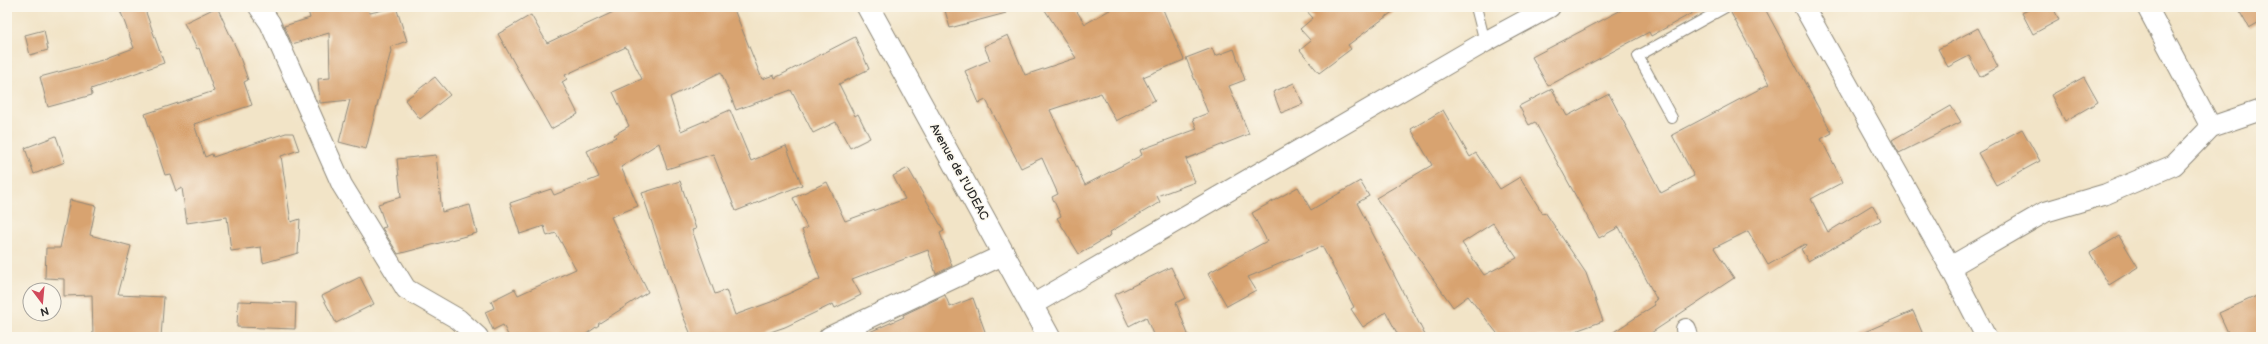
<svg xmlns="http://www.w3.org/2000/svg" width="2268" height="344" font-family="'Balsamiq Sans',sans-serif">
  <rect width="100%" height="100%" fill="#fbf7ec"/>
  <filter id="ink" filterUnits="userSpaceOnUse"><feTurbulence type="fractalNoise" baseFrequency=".025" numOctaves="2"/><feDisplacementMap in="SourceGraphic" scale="8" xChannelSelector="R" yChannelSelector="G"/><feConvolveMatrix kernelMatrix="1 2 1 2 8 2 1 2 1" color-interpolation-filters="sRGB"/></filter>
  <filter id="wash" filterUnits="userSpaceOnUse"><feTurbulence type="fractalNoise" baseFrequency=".012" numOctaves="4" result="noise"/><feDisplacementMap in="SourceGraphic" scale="16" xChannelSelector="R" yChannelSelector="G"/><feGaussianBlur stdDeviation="0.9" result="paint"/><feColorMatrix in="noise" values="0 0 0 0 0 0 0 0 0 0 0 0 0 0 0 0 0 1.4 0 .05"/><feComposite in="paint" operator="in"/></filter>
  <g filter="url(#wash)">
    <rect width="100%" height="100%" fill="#f2e4c7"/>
    <g id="blocks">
      <path fill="#d8a36f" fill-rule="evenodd" d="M 119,7 L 144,7 L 164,63 L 91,89 L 92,95 L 48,107 L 40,77 L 107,59 L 107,58 L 134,48 Z
        M 217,7 L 238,52 L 248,80 L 244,82 L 252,105 L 194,124 L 205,157 L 212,154 L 213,157 L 286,133 L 293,133 L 299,150 L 281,156 L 291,222 L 300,219 L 298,253 L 263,263 L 261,247 L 231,251 L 227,217 L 187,223 L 182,188 L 176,191 L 170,174 L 165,175 L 145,114 L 214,91 L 199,48 L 197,49 L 184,23 Z
        M 307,7 L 368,7 L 370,13 L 396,7 L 407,41 L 390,47 L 391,51 L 366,149 L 339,142 L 350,100 L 320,103 L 318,79 L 330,78 L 329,33 L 292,44 L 284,26 L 310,18 Z
        M 624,7 L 733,7 L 762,79 L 774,75 L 775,78 L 855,37 L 869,69 L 839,84 L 855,116 L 858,114 L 870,138 L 850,148 L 836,122 L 813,133 L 791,90 L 736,110 L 721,72 L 670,97 L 681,131 L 730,110 L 751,161 L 786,146 L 802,185 L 736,211 L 713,154 L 667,169 L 659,143 L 621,167 L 638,206 L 611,217 L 648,292 L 598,324 L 599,325 L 582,337 L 509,337 L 503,325 L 493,330 L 485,312 L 494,308 L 491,301 L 515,289 L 518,295 L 576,269 L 556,233 L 547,236 L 544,226 L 520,234 L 510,203 L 551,189 L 554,195 L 599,177 L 587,151 L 616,137 L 614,135 L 629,126 L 613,92 L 642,79 L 626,47 L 565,75 L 567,79 L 562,82 L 578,114 L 551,129 L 498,34 L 531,15 L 547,43 Z
        M 944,7 L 1005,7 L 1006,13 L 950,28 Z
        M 1043,7 L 1074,7 L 1085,24 L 1115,7 L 1162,7 L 1184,60 L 1143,77 L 1155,100 L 1116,121 L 1101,93 L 1050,110 L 1085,185 L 1142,155 L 1140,150 L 1197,129 L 1193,119 L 1208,113 L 1186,58 L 1212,48 L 1215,56 L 1234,49 L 1245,80 L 1229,86 L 1249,134 L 1186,159 L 1195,182 L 1157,196 L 1160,202 L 1110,232 L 1111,235 L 1079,254 L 1057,218 L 1061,216 L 1052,197 L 1058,194 L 1042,158 L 1021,168 L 986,100 L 979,103 L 965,71 L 990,60 L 984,46 L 1008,35 L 1025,75 L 1076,58 Z
        M 1303,7 L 1399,7 L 1348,45 L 1351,49 L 1319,73 L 1300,50 L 1311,41 L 1300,29 L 1313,18 Z
        M 1627,7 L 1703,7 L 1651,36 L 1649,32 L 1548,86 L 1532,57 Z
        M 1732,7 L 1764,7 L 1832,133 L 1821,139 L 1843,182 L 1811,199 L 1828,232 L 1872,205 L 1881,220 L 1853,237 L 1808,261 L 1801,249 L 1806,246 L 1805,244 L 1768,265 L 1748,231 L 1714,248 L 1734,278 L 1645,337 L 1606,337 L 1655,305 L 1653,302 L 1657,300 L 1619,227 L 1599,238 L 1535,122 L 1529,125 L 1519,106 L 1552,89 L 1567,116 L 1609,94 L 1661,193 L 1694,176 L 1672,135 L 1769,84 L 1730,11 Z
        M 2034,7 L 2053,7 L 2059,20 L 2033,34 L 2022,13 Z
        M 2237,7 L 2261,7 L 2261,21 L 2249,28 Z
        M 1978,28 L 1998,67 L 1980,77 L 1969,56 L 1948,67 L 1938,49 Z
        M 44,30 L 48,50 L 30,55 L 25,35 Z
        M 435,77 L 450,95 L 420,119 L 405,100 Z
        M 2084,77 L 2098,102 L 2065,121 L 2051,95 Z
        M 1294,83 L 1303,104 L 1281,113 L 1273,92 Z
        M 1951,106 L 1961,122 L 1899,153 L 1892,140 Z
        M 1443,110 L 1470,157 L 1476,153 L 1500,189 L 1520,177 L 1543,214 L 1545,212 L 1586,273 L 1603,321 L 1559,337 L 1500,337 L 1468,296 L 1453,307 L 1376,198 L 1432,165 L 1411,129 ZM 1493,223 L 1517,258 L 1484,275 L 1462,243 Z
        M 2022,129 L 2040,161 L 1996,185 L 1978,153 Z
        M 56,136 L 65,162 L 34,174 L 25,148 Z
        M 436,155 L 442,212 L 470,205 L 477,233 L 398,254 L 382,228 L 386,227 L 378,204 L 401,197 L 397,159 Z
        M 908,168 L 944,231 L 940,233 L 952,266 L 936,274 L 928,250 L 852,279 L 861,295 L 835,308 L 833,304 L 785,327 L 756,337 L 692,337 L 683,316 L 642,193 L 680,181 L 696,229 L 692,230 L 715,294 L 726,290 L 735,315 L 771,302 L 820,279 L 802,230 L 807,228 L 793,198 L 827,182 L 845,221 L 905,199 L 893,176 Z
        M 1360,181 L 1369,196 L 1357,203 L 1426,337 L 1399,337 L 1386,312 L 1363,327 L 1351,309 L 1354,307 L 1322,246 L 1248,277 L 1256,290 L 1227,306 L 1208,273 L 1267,241 L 1252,213 L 1298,187 L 1311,210 Z
        M 70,200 L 96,206 L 90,235 L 131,246 L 118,295 L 164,297 L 161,337 L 93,337 L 92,295 L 64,296 L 64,279 L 45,278 L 46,248 L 60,248 Z
        M 2119,236 L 2138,267 L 2109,285 L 2090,253 Z
        M 1171,267 L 1186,298 L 1176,303 L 1189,337 L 1154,337 L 1146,317 L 1129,326 L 1114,295 Z
        M 360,277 L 374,304 L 336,323 L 322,296 Z
        M 2261,294 L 2261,337 L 2230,337 L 2219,313 Z
        M 945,295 L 950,307 L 973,298 L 987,337 L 858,337 L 904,317 L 903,315 Z
        M 238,301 L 296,303 L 295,329 L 237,327 Z
        M 1913,311 L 1924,337 L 1853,337 Z"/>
    </g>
  </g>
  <g filter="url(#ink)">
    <use href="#blocks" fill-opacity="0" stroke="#8e8879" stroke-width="1"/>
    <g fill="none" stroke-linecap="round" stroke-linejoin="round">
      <defs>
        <path id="service" d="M 1476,7 L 1485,42
          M 1672,118 L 1638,56 L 1726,7"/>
        <path id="minor" d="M 259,7 L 270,23 L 342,185 L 406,289 L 458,319 L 478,337
          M 1804,7 L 1950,267 L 1986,337
          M 2147,7 L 2211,127
          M 1950,267 L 2045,212 L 2106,194 L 2174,165 L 2211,127 L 2261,110
          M 1032,305 L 1485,42 L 1550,7
          M 1686,329 L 1688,337
          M 829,337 L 1005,254"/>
        <path id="secondary" d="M 868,7 L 1049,337"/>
      </defs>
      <use href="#service" stroke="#8e8879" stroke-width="12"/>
      <use href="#minor" stroke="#8e8879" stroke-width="22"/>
      <use href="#secondary" stroke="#8e8879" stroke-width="24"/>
      <use href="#service" stroke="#fff" stroke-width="10"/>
      <use href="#minor" stroke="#fff" stroke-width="20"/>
      <use href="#secondary" stroke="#fff" stroke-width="22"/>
    </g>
  </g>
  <g text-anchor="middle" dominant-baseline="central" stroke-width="3" stroke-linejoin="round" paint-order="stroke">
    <g font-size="12" fill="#2b2b2b" stroke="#fbf7ec">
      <text transform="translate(959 172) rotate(61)">Avenue de I'UDEAC</text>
    </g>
  </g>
  <rect width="2268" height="344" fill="none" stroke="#fbf7ec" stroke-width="24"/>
  <g transform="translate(42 302) rotate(164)"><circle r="19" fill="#fbf7ec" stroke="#a8a59f"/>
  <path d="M0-3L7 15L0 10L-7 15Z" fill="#d1495b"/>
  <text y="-6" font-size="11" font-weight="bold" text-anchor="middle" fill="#2b2b2b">N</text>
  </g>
</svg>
